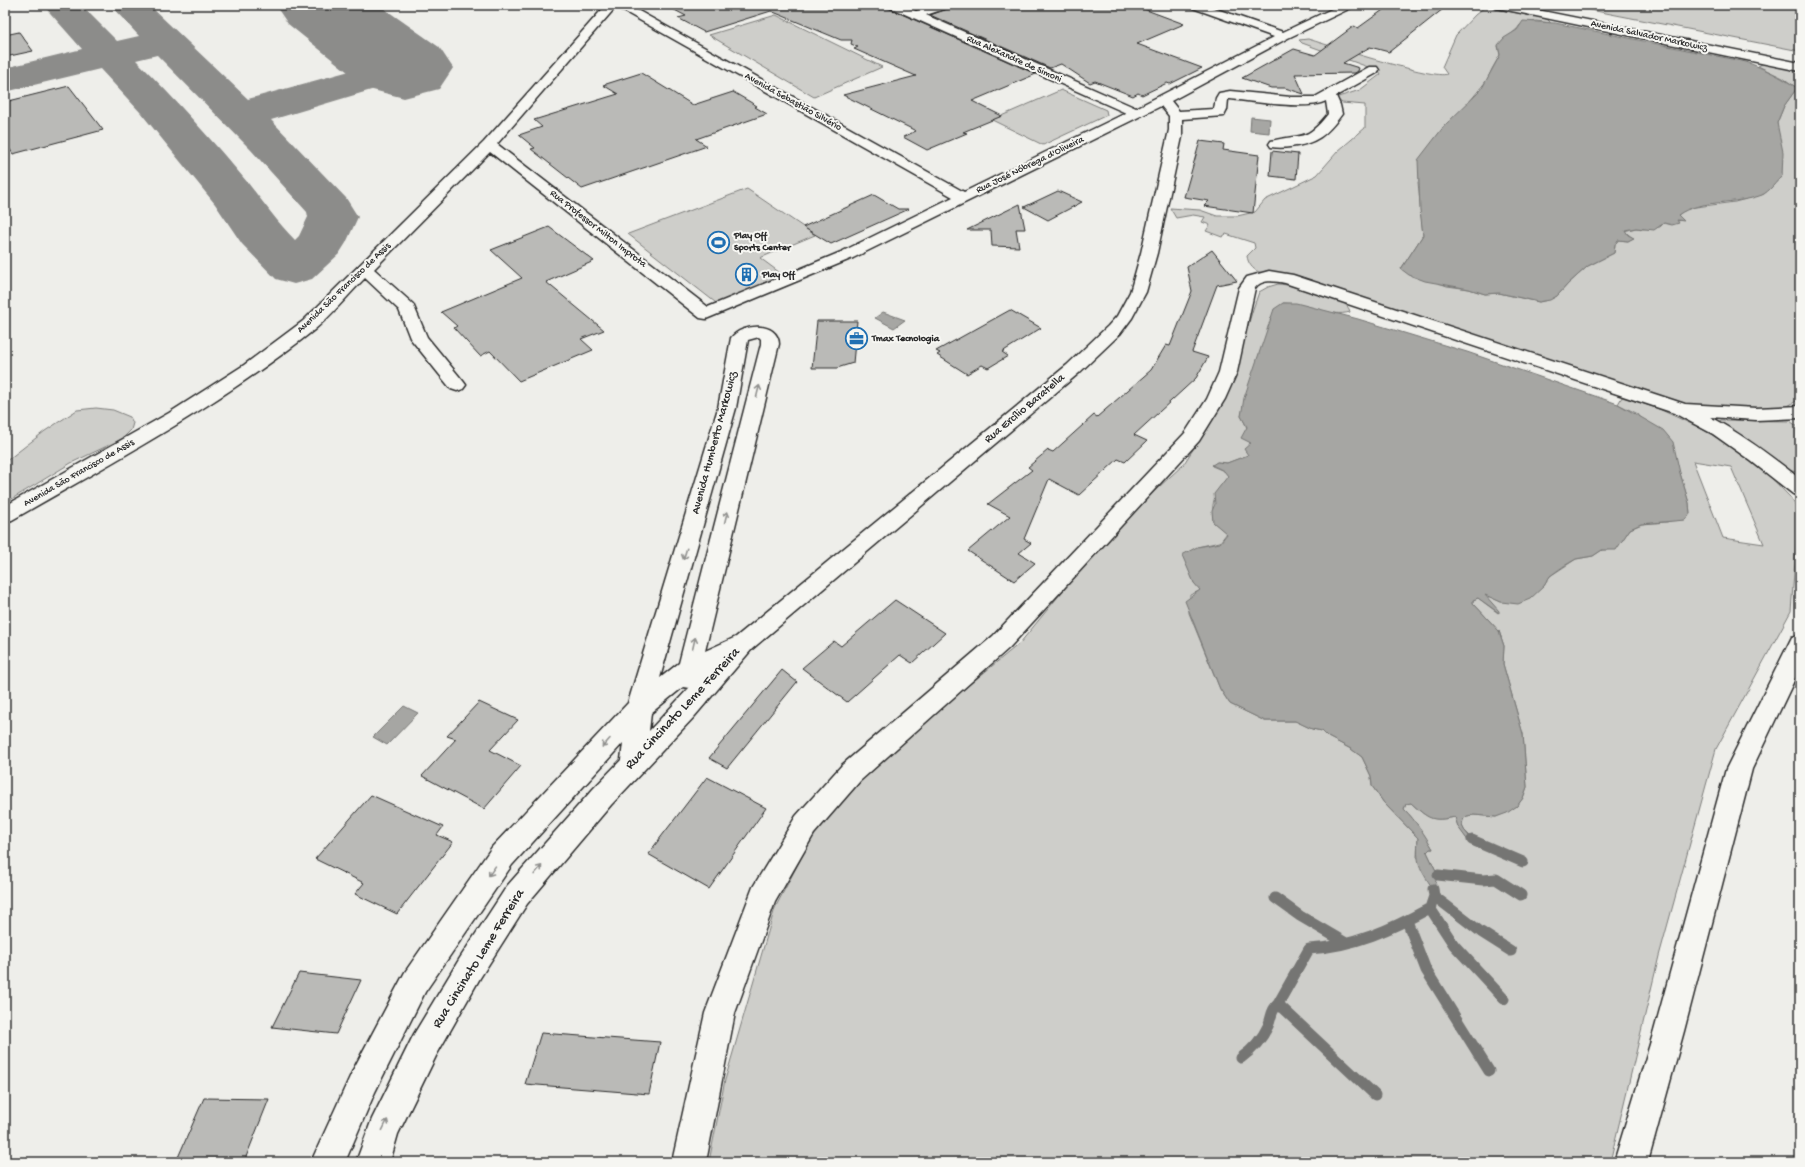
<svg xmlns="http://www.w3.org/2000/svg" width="1805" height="1167" font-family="'Gochi Hand',sans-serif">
  <rect width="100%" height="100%" fill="#eeeeea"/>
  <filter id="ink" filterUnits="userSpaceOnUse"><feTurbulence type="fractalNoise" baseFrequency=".025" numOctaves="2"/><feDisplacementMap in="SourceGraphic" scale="8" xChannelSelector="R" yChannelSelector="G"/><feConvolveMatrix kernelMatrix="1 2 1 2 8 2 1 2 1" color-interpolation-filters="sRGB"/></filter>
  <g filter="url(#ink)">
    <path fill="#cececa" stroke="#7c7c7a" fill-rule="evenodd" d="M 1565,5 L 1800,5 L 1800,51 Z
      M 1485,7 L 1544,18 L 1548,20 L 1551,23 L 1536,21 L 1520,25 C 1515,33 1505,37 1498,46 L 1500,55 L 1492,69 L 1487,80 L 1466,106 L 1418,182 L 1423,235 L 1401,269 L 1447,286 L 1469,289 L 1485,294 L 1499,293 L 1539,302 L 1557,296 L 1568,284 L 1588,266 L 1614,253 L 1615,245 L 1618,240 L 1628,241 L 1633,238 L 1624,231 L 1636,228 L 1643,229 L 1660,227 L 1664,223 L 1683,220 L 1678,215 L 1688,208 L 1735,202 L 1764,194 L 1782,176 L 1777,123 L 1784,106 L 1797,88 L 1783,78 L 1758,66 L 1764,63 L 1800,72 L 1800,399 L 1784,408 L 1749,411 L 1695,407 L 1328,290 C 1317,285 1303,276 1291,274 C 1282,272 1266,274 1259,272 C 1252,269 1248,263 1247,256 L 1255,248 L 1254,243 L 1226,234 L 1222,237 L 1206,231 L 1210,225 L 1202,222 L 1205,217 L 1193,215 L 1176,218 L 1170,208 L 1200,210 L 1217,216 L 1237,216 L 1255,212 L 1265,200 L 1317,175 L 1338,151 L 1365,128 L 1365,105 L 1342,103 L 1335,98 L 1360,90 L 1381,74 L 1379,71 L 1302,43 L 1299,40 L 1308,39 C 1328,45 1435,80 1447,74 L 1442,67 L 1456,35 L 1475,15 Z
      M 776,15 L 882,67 L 814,97 L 709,35 Z
      M 1061,90 L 1106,110 L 1107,115 L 1043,145 L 992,120 Z
      M 747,189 L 815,235 L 760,258 L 787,278 L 720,306 L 628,234 Z
      M 1278,284 C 1293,285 1348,295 1350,312 C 1331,318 1304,303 1283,303 L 1241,416 C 1249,429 1251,440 1249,455 L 1227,463 L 1217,462 L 1212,466 L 1224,471 L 1229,476 C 1215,491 1211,501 1213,522 L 1227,533 L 1220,542 L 1197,547 L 1189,568 L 1194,583 L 1201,590 L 1190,595 L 1189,613 L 1220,689 L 1230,704 L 1265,721 L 1296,721 L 1312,729 L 1322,731 L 1328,737 L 1351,749 L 1362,757 L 1371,776 L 1372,786 L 1384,803 L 1418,838 L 1417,857 L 1438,875 L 1427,852 L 1430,849 L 1433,849 C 1424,835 1416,821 1404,809 L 1406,804 L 1411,803 C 1427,818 1432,822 1455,817 L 1458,826 L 1469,842 L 1473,841 L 1472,838 L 1464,830 L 1462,824 L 1463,820 L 1467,816 L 1474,815 L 1496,817 L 1517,806 L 1523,798 L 1527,787 L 1523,734 L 1503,664 L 1504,646 L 1499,631 L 1473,603 L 1473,600 L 1478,598 L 1498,613 L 1485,596 L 1487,595 L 1501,602 L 1544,586 L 1550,576 L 1576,559 L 1593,556 L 1602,550 L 1616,549 L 1630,529 L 1642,524 L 1667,522 L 1690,514 L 1689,503 L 1680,473 L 1638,414 L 1618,404 L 1622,397 L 1657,408 L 1698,427 L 1734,447 L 1759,465 L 1790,497 L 1799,511 L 1791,611 L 1716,749 L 1659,956 L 1610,1162 L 709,1162 L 725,1080 L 775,908 L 811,839 L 854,786 L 930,717 L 1020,643 L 1089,559 L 1136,508 L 1183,465 L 1219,409 L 1230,385 L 1253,309 L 1259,292 L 1268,287 ZM 1693,461 L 1731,467 L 1764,544 L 1723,538 Z
      M 96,408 L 113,410 L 130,417 L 133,423 L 131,430 L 122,439 L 71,463 L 5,503 L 5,462 L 45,431 L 77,410 Z
      M 1721,420 L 1790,421 L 1798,427 L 1798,469 L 1796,472 L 1784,469 L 1718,422 Z"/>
    <path fill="#a6a6a3" stroke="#757573" d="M 1523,21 L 1555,23 L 1746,62 C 1765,69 1780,76 1797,88 L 1784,106 L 1777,123 L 1783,152 L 1782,176 C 1777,181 1769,192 1762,195 C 1736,205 1700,199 1678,215 L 1684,221 L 1677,220 L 1679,223 L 1672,225 L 1664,223 L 1654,230 L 1636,228 L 1625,230 L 1628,235 L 1634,238 L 1628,241 L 1618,240 L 1615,245 L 1614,253 L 1588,266 L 1568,284 L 1557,296 L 1550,300 L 1539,302 L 1499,293 L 1485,294 L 1469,289 L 1425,281 L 1409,275 L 1401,269 L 1423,235 L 1420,210 L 1418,160 L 1445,125 L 1481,90 L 1500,55 L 1498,45 L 1504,38 L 1517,30 Z
      M 1251,117 L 1270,119 L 1269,133 L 1250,131 Z
      M 1283,303 L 1296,303 L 1358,319 L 1467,352 L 1618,404 L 1663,430 L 1673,442 L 1680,473 L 1689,503 L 1690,514 L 1685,520 L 1641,524 L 1630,529 L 1616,550 L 1602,550 L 1593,556 L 1576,559 L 1564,566 L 1550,576 L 1544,586 L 1530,599 L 1518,604 L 1501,602 L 1485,595 L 1499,611 L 1499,613 L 1478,598 L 1473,600 L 1473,603 L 1499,631 L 1504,646 L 1503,664 L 1523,734 L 1527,787 L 1523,798 L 1517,806 L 1507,813 L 1496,817 L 1474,815 L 1467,816 L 1463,820 L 1462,824 L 1464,830 L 1473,841 L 1469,842 L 1458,827 L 1455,817 C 1431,822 1429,819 1411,803 L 1406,804 L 1404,809 C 1416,821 1425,835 1433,849 L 1430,849 L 1427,852 L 1438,875 L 1433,889 C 1419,867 1416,864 1418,838 L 1384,803 L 1372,786 L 1371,776 L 1362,757 L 1351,749 L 1328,737 L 1322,731 L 1312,729 L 1295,721 L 1265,721 L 1230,704 L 1220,689 L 1185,601 L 1200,590 L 1194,583 L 1182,555 L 1197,547 L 1220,543 L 1227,534 L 1213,522 L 1212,511 L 1215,504 L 1214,494 L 1228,476 L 1224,471 L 1212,465 L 1217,462 L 1227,463 L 1248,455 L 1244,449 L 1251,443 L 1241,438 L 1247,427 L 1241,416 L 1244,398 L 1274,309 Z
      M 883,312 L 905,320 L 894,328 L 875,318 Z
      M 404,706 L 418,713 L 387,745 L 373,737 Z"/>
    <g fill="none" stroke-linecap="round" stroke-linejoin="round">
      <path stroke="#757573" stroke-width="11" d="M 1472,840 L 1523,862
        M 1438,875 L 1483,880 L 1496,879 L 1521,895
        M 1434,896 L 1481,932 L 1511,951
        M 1275,898 L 1300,916 L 1346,943
        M 1430,908 L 1454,945 L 1504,999
        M 1407,921 L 1426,970 L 1489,1071
        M 1278,1004 L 1375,1095
        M 1241,1058 C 1252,1050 1262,1039 1268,1026 C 1272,1018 1270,1011 1278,1004 L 1309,949 C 1353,947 1392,929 1430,908 L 1434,896 L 1433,889"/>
      <path fill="#8c8c8a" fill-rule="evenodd" d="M 43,5 L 81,5 L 117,41 L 139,36 L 110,5 L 149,5 L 248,99 L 404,56 L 418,60 L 424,68 L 418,76 L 271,120 L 346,198 L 358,217 L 346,243 L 339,254 L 312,279 L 294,284 L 276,279 L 242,244 L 215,204 L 140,112 L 100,69 L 5,92 L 5,68 L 82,49 ZM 157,55 L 251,150 L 307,212 L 308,217 L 299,236 L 295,240 C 277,222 264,203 248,183 C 213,141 175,99 136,60 Z"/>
      <path fill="#8c8c8a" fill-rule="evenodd" d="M 275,5 L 379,5 L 439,47 L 453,68 L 439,89 L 404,98 L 369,89 L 288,24 Z"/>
    </g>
    <path fill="#babab7" stroke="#2b2b2b" d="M 665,5 L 887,5 L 888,8 L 1036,74 L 972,101 L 1002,116 L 963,132 L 967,133 L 927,150 L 903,137 L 916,131 L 843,95 L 916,76 L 854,49 L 858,47 L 851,44 L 852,40 L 841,40 L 771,11 L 704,32 L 678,18 L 686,16 Z
      M 952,5 L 1133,5 L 1184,24 L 1137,44 L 1202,68 L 1170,84 L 1167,83 L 1142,95 L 1138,93 L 1133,96 L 1095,81 L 1090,83 L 1061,64 L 1050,68 L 930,15 L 950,8 Z
      M 1390,5 L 1448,5 L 1389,52 L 1370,47 L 1343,63 L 1359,68 L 1358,71 L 1355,73 L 1295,74 L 1304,94 L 1285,88 L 1271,88 L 1242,78 L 1294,49 L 1315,55 L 1354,26 L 1358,28 Z
      M 19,32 L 33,51 L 5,57 L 5,35 Z
      M 641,73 L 693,105 L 733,92 L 757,106 L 755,107 L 767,114 L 696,139 L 707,146 L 582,189 L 531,149 L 535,148 L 519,135 L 542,127 L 534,120 L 618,94 L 603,85 Z
      M 69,86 L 103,130 L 13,154 L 5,142 L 5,102 Z
      M 1200,141 L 1224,144 L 1223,150 L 1259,155 L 1253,213 L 1204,206 L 1209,201 L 1184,197 Z
      M 1272,151 L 1298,154 L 1296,179 L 1270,176 Z
      M 1058,191 L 1082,202 L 1048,220 L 1024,207 Z
      M 874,195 L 898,209 L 909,209 L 831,244 L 803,227 Z
      M 1020,204 L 1025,229 L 1016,229 L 1019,247 L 992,246 L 991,230 L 967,230 Z
      M 549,227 L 594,261 L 546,282 L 604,330 L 581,339 L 593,350 L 519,381 L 490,351 L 480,356 L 454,328 L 457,326 L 441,312 L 522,278 L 491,250 Z
      M 1212,250 L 1237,281 L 1217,285 L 1192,352 L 1208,357 L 1196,378 L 1134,435 L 1147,441 L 1125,462 L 1118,459 L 1079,495 L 1049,479 L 1024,539 L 1031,543 L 1019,553 L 1035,563 L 1014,581 L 968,551 L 1010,516 L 988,504 L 1032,470 L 1028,467 L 1048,450 L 1053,452 L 1094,415 L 1097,417 L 1151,370 L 1166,345 L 1170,346 L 1192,291 L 1187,267 Z
      M 1010,310 L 1041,328 L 1002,352 L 1008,356 L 988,368 L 982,365 L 967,374 L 937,355 L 940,353 L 936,351 Z
      M 817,321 L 857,321 L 853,363 L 837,368 L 812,368 Z
      M 895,600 L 945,633 L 912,663 L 900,655 L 847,702 L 802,668 L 834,641 L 841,646 Z
      M 782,670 L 797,682 L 727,768 L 709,758 Z
      M 479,702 L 518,720 L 490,750 L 521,766 L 484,809 L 422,776 L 456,739 L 447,736 Z
      M 707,777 L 766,808 L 709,889 L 648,854 Z
      M 371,795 L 443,827 L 437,835 L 453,842 L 397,914 L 355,894 L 364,883 L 315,859 Z
      M 299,973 L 361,980 L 336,1034 L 272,1027 Z
      M 541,1033 L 660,1042 L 649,1094 L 525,1084 Z
      M 204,1098 L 269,1099 L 244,1162 L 176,1162 Z"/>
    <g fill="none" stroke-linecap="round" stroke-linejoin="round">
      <defs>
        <path id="minor" d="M 606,5 L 628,5 L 964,192 L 1126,113 L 889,7 L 888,5 L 902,5 L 916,11 L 935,5 L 951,5 L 950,7 L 926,15 L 1136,108 L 1274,37 L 1190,7 L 1189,5 L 1205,5 L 1283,32 L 1340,5 L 1354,5 L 1353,7 L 1288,38 L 1171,101 L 1179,111 L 1214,109 L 1216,98 L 1219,93 L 1230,91 L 1291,97 L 1315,97 L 1369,67 L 1377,67 L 1379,70 L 1377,73 L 1336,96 L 1340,105 L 1342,114 C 1327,135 1316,144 1290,147 C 1284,148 1277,148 1271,147 L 1269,144 L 1271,141 C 1302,133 1305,143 1328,114 L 1326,101 C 1308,111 1252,101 1230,99 L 1228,99 L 1227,110 L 1224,116 L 1182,119 L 1182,137 L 1157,253 L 1146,292 L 1132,318 L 1120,334 L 1079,373 L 752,649 L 694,717 L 611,805 L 527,904 L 480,978 L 436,1056 L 398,1134 L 390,1162 L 356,1162 L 372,1119 L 414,1034 L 460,958 L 507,886 L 593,789 L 621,760 L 623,743 L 512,865 L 425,992 L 375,1092 L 345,1162 L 311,1162 L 353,1070 L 405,972 L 492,847 L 628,703 L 718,408 L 731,338 C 742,323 778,321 779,344 L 705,651 L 736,637 L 1067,365 L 1108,326 L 1117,316 L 1130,292 L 1141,253 L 1169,130 L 1169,116 L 1161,106 L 853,258 L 706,319 L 700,318 L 490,152 L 374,269 L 413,304 L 427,337 L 463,381 L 466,385 L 463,389 L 457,391 L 451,389 L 410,338 L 399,310 L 365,278 C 348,295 332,315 314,330 C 221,404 115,461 12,520 L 5,522 L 5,506 L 169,413 L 244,365 L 303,321 L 484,142 ZM 615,8 L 620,9 L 953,197 L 841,252 L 708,307 L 497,144 ZM 759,337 L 761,339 L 761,344 L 679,663 L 660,678 L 736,408 L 748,340 ZM 683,687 L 689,688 L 649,731 L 651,713 Z
          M 1492,5 L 1513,5 L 1800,63 L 1800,71 L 1497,8 Z
          M 1269,271 L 1293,275 L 1685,404 L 1756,408 L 1800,406 L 1800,418 L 1756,420 L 1710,417 C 1742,434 1771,456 1800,479 L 1800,496 L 1793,494 L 1751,461 L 1713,434 L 1674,413 L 1285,283 C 1274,281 1262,279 1255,288 L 1237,372 L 1225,399 L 1199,441 L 1009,648 L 860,781 L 814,834 L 775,902 L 735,1013 L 706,1162 L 672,1162 L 705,1013 L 753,887 L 796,816 L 842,765 L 993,636 L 1185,433 L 1207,399 L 1219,372 L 1239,288 L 1247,277 Z
          M 1800,635 L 1800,668 L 1752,769 L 1684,1031 L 1648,1162 L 1614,1162 L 1654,1031 L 1726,769 L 1792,637 Z"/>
      </defs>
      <use href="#minor" stroke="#2b2b2b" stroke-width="3"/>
      <use href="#minor" fill="#f6f6f2" fill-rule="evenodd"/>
    </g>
    <defs><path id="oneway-shaft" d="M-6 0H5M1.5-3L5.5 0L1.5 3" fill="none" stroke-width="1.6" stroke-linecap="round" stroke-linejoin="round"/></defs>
    <g stroke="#90908e">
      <use href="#oneway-shaft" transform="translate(758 391) rotate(-76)"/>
      <use href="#oneway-shaft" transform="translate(726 517) rotate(-76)"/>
      <use href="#oneway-shaft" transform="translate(685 554) rotate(107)"/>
      <use href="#oneway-shaft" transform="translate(694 643) rotate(-77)"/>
      <use href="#oneway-shaft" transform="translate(606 743) rotate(132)"/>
      <use href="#oneway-shaft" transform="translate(538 870) rotate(-50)"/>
      <use href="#oneway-shaft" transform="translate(492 871) rotate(125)"/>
      <use href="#oneway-shaft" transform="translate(385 1125) rotate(-64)"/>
    </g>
  </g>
  <defs>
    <symbol id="stadium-ring" viewBox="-11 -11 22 22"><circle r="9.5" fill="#f6f6f2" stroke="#1f6fb2" stroke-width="1.5"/><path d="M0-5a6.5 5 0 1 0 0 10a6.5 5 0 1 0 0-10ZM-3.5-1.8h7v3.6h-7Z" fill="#1f6fb2"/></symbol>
    <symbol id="building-ring" viewBox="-11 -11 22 22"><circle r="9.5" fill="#f6f6f2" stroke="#1f6fb2" stroke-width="1.5"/><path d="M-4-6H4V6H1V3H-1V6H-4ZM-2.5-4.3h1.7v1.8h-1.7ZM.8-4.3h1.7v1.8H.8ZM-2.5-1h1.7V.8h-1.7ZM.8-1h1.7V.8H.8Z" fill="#1f6fb2"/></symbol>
    <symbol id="office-ring" viewBox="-11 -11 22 22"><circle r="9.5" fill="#f6f6f2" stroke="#1f6fb2" stroke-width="1.5"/><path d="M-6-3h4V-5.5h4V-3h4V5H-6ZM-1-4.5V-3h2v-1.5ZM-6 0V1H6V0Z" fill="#1f6fb2"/></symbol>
  </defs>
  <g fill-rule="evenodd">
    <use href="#stadium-ring" x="706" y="230" width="25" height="25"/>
    <use href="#building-ring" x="734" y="262" width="25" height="25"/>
    <use href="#office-ring" x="844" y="326" width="25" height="25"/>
  </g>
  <g text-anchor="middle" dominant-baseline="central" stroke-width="4" stroke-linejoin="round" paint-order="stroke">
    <g font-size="10" fill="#2b2b2b" stroke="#f6f6f2">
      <text transform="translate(1649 36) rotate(12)">Avenida Salvador Markowicz</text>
      <text transform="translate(1014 59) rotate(24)">Rua Alexandre de Simoni</text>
      <text transform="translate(793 102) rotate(29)">Avenida Sebastião Silvério</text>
      <text transform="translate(1030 165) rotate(-26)">Rua José Nóbrega d'Oliveira</text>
      <text transform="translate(598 229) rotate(38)">Rua Professor Milton Improta</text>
      <text transform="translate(344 288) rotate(-44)">Avenida São Francisco de Assis</text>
      <text transform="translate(79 473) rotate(-30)">Avenida São Francisco de Assis</text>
    </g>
    <g font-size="10" font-weight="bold" fill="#2b2b2b" stroke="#f6f6f2" text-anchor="start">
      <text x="734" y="236">Play Off<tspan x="734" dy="12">Sports Center</tspan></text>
      <text x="762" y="275">Play Off</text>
      <text x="872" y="339">Tmax Tecnologia</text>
    </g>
    <g font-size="12" fill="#2b2b2b" stroke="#f6f6f2">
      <text transform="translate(1025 409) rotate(-40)">Rua Ercílio Baratella</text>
      <text transform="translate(715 443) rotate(-75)">Avenida Humberto Markowicz</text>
    </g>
    <g font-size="14" fill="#2b2b2b" stroke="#f6f6f2">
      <text transform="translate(683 709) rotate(-47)">Rua Cincinato Leme Ferreira</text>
      <text transform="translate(479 959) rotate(-58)">Rua Cincinato Leme Ferreira</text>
    </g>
  </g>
  <rect width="1805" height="1167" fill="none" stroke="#f6f6f2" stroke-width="20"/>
  <rect x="10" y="10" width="1785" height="1147" fill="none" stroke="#2b2b2b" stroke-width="1.5" filter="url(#ink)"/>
</svg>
